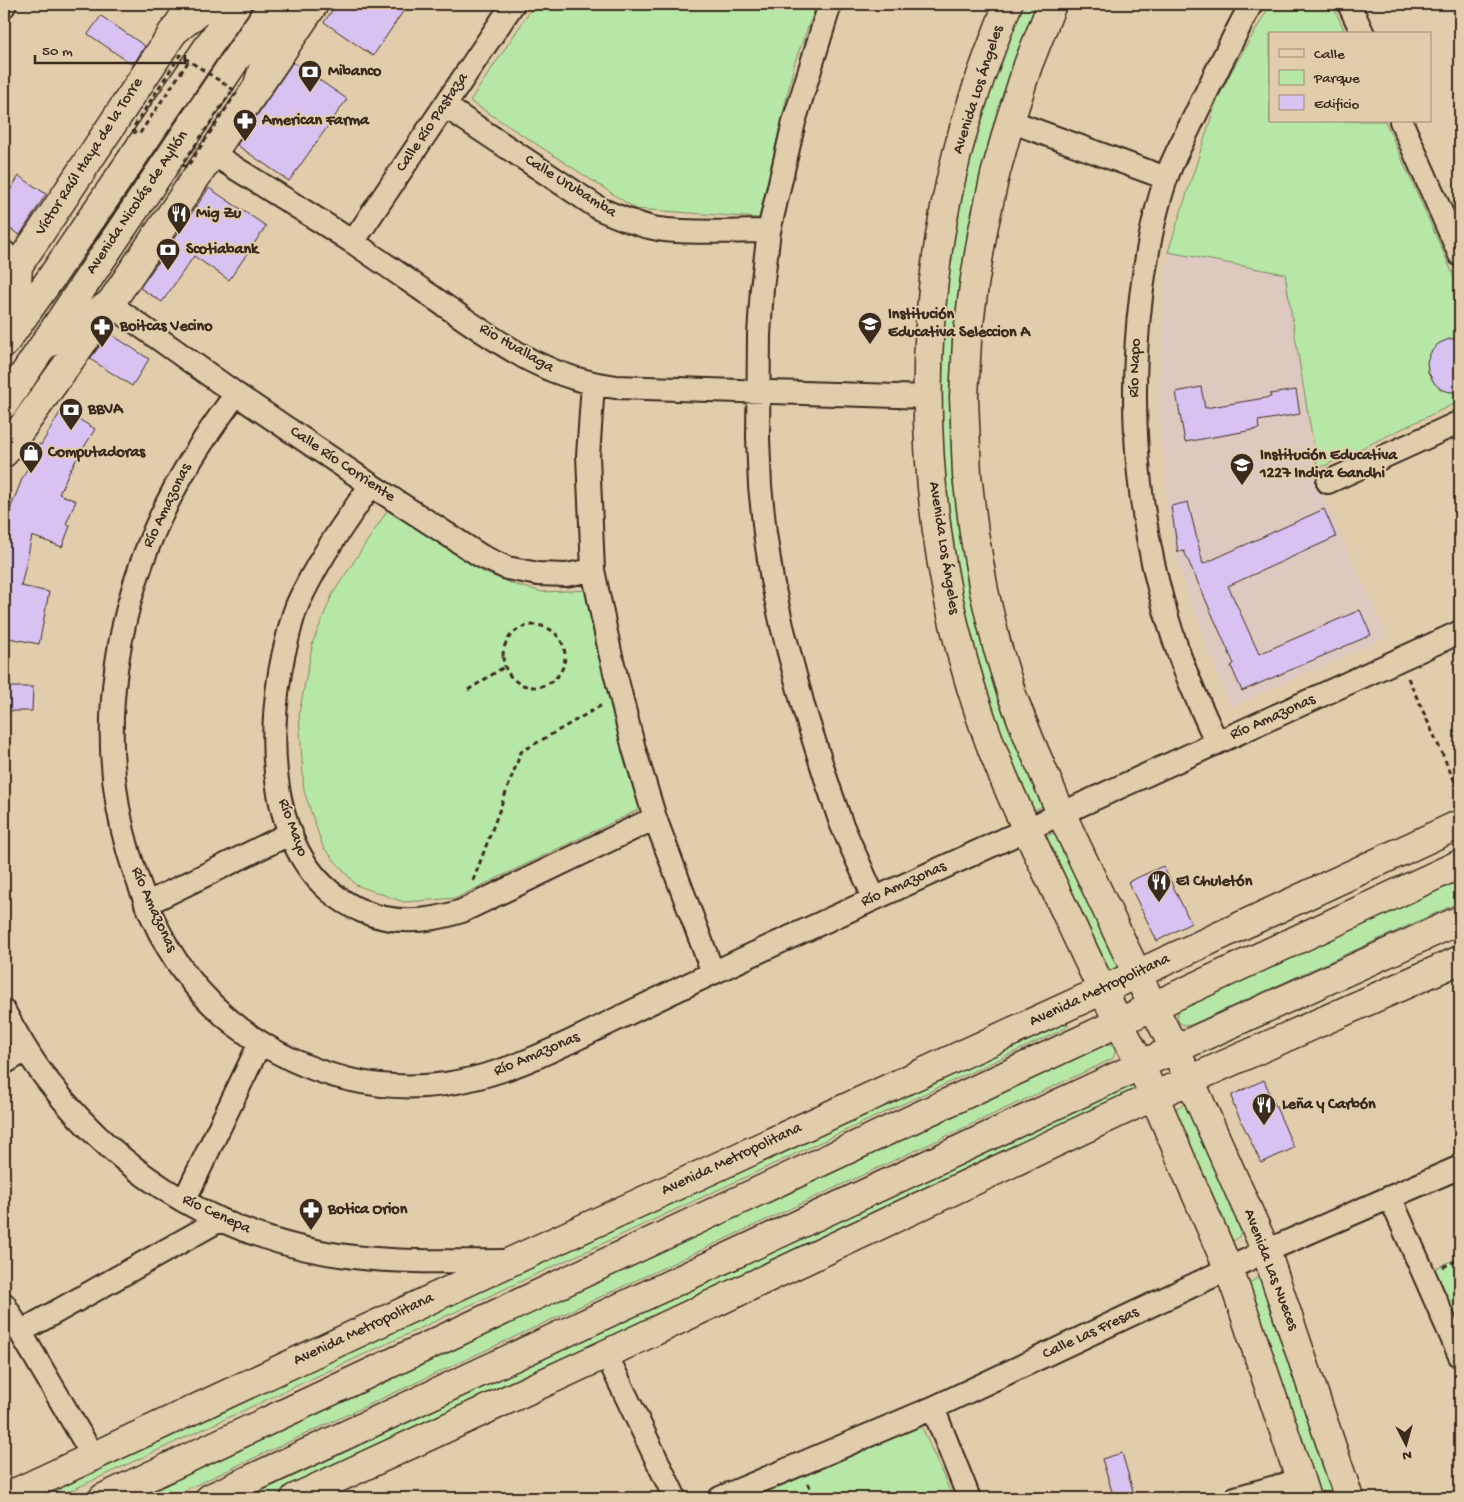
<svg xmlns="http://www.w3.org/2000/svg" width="1464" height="1502" font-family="'Gochi Hand',sans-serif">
  <rect width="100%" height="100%" fill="#e1ccab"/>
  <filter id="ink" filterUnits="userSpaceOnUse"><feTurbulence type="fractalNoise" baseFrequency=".02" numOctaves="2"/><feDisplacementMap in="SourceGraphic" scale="10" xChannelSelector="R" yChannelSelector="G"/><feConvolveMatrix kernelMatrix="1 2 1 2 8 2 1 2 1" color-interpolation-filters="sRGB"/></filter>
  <g filter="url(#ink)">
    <path fill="#dec9c0" d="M 1168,252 L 1285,274 L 1306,403 L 1314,473 L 1324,498 L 1387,637 L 1230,708 L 1180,575 L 1168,518 L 1158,398 Z"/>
    <path fill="#b7e7a7" stroke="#798862" d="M 535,4 L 817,4 L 795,61 L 759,218 L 636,209 L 470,101 Z
      M 1020,4 L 1048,4 L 1013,82 L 959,476 L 1043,804 C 1039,810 1035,810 1028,809 L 986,704 L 948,537 L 937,395 L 946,258 L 971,133 Z
      M 1271,4 L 1332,4 L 1346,34 L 1270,34 L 1270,121 L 1385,121 L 1460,290 L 1460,401 L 1318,469 L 1306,403 L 1285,274 L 1168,252 L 1216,103 L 1232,70 Z
      M 389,508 L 483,572 L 513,584 L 542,592 L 591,590 L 642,808 L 456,898 L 404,902 L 356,885 L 323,847 L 304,791 L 299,714 L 313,642 L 332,595 Z
      M 1053,833 L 1058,833 L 1121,968 L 1106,974 L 1044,837 Z
      M 1460,875 L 1460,902 L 1191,1025 C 1180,1027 1174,1019 1179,1009 Z
      M 1066,1018 L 1068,1025 L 1066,1028 L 55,1498 L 25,1498 Z
      M 1108,1043 C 1116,1046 1117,1052 1112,1059 L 168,1498 L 126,1498 Z
      M 1134,1084 L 1137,1087 L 1136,1094 L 270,1498 L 247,1498 L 1131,1085 Z
      M 1185,1104 L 1241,1230 C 1240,1238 1235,1242 1227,1241 L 1167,1113 Z
      M 1460,1257 L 1460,1333 L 1434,1269 Z
      M 1261,1276 L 1338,1498 L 1316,1498 L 1250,1285 L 1249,1283 Z
      M 920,1423 L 953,1498 L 748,1498 Z"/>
    <path fill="#d7c2f2" stroke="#3b2a1e" d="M 337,4 L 408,4 L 373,56 L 324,22 Z
      M 101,16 L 145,46 L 133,65 L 88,34 Z
      M 293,62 L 347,99 L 289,181 L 237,145 Z
      M 19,176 L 46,194 L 20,235 L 4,225 L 4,200 Z
      M 209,188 L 266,226 L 229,280 L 194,256 L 162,302 L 140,288 Z
      M 109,333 L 149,359 L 132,386 L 90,359 Z
      M 1460,338 L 1460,391 L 1451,392 L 1442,390 L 1435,384 L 1428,372 L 1427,361 L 1431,352 L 1438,344 L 1449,339 Z
      M 1201,387 L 1205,408 L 1271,397 L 1270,394 L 1296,390 L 1300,414 L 1258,421 L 1259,429 L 1185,442 L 1176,392 Z
      M 62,409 L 95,429 L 69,472 L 59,494 L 76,501 L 66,524 L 70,526 L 62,547 L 32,536 L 21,586 L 49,592 L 39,644 L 4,637 L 4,525 L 22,479 L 39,444 L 41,445 Z
      M 1188,502 L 1203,564 L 1324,509 L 1336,537 L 1228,586 L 1259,654 L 1360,610 L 1371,635 L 1242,691 L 1231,666 L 1234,664 L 1184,551 L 1178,552 L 1171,506 Z
      M 4,687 L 33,687 L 32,711 L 4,711 Z
      M 1163,866 L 1191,923 L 1157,941 L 1128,882 Z
      M 1264,1080 L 1294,1148 L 1261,1163 L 1233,1104 L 1232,1095 Z
      M 1122,1453 L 1135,1498 L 1114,1498 L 1102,1459 Z"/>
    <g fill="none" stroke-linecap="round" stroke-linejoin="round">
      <defs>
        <path id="minor" d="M 830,4 L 794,122 L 769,231 L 762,288 L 759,335 L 758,438 L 760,486 L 765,533 L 772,580 L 782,626 L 804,709 L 828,785 L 841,823 L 874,898
          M 1349,4 L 1363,34
          M 4,6 L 5,4
          M 445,106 L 600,209 C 619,217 637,225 658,229 C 694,234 732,231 769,231
          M 1010,121 L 1166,178
          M 1401,121 L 1460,255
          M 213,154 C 260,184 307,212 354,243 C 388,266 422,290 457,314 C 510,350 550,379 616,387 L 928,397
          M 353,242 L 513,4
          M 4,252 L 18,264
          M 110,304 L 236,394 L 371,485 L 481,556 L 507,568 L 538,574 L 566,575 L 593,570
          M 593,384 L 588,456 L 593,570 L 610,652 L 634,749 L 655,818 L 713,973
          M 236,394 C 214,424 192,455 175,488 C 116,598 93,733 129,854 C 142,895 158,938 185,973 C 240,1047 332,1091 424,1086 C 497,1082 561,1046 625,1015 C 674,991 723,968 773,945 C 1001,839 1232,738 1460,632
          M 1328,482 L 1460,422
          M 371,485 C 348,518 324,551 306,587 C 302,595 298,602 295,611 C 292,619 290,628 288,636 C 264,725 262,868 362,911 C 395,925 429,922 462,911 L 655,818
          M 1217,743 C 1204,715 1191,687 1180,657 C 1139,542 1126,418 1141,297 C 1146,257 1153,216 1166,179 C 1172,160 1182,143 1190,126 C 1210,84 1230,44 1251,4
          M 146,904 L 291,833
          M 4,1011 C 17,1035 31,1060 48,1081 C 123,1179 231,1243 354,1257 C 405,1263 458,1261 509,1261
          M 4,1063 L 26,1050
          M 1390,1197 L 1460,1356
          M 184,1201 L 260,1043
          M 4,1304 L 93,1456
          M 20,1332 L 220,1220
          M 606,1354 L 675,1498
          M 933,1408 L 969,1498
          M 720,1498 L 933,1408 L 1266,1251 L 1460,1167
          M 1235,1498 L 1301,1480"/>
        <path id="tertiary" d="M 1008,4 C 989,53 970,102 957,154 C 908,347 921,560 991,746 C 1006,786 1024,824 1042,862 C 1063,905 1082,949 1103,991 C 1115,1015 1127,1038 1139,1062 C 1155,1098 1171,1135 1186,1171 C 1200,1203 1214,1234 1227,1266 C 1240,1297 1250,1331 1261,1363 C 1276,1408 1292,1453 1306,1498
          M 1052,4 L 1028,65 L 1010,121 L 995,175 L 983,230 L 974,285 L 967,341 L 964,397 L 967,475 L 974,533 L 984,591 L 997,646 L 1012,695 L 1030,741 L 1061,813 L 1137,974 L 1190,1080 L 1266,1251 L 1349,1498
          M 6,283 L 39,235 L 186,13
          M 4,453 L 110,304 L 314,4
          M 4,1498 L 510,1262 L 1103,990 L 1460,824
          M 295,1498 L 606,1354 L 1154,1096 L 1460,960"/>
        <path id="primary" d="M 172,33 L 208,4
          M 257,88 L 283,4
          M 15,328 L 18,264
          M 49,343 L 110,304
          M 4,344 L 51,278 L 237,4
          M 4,404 L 273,4
          M 103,1498 L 1154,1006 L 1460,864
          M 210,1498 L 1120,1075 L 1140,1065 L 1460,920"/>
      </defs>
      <use href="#minor" stroke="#3b2a1e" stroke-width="26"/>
      <use href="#tertiary" stroke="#3b2a1e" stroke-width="31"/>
      <use href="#primary" stroke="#3b2a1e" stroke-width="31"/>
      <path stroke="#3b2a1e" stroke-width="3" stroke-dasharray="5 4" stroke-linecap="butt" d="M503 656a31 31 0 1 1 62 0a31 31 0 1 1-62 0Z
        M 1408,678 L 1460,793
        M 468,690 L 504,667
        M 473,881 L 521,752 L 602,705
        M 1443,1267 L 1460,1259
        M 808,1483 L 815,1498"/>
      <use href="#minor" stroke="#e1ccab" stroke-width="22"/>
      <use href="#tertiary" stroke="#e1ccab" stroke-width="28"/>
      <use href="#primary" stroke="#e1ccab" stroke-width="28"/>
      <path stroke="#3b2a1e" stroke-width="3" stroke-dasharray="5 4" stroke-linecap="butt" d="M 188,62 L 140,133 L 137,134 L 134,132 L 133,128 L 180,55 L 237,92 L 187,167 L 182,165 L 231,92"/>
    </g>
  </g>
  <defs>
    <symbol id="bank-pin" viewBox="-11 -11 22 30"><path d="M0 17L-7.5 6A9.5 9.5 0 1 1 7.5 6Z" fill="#3b2a1e" stroke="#e1ccab"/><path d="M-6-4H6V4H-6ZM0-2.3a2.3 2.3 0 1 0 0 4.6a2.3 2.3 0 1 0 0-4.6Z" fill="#fff"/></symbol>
    <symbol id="pharmacy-pin" viewBox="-11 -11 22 30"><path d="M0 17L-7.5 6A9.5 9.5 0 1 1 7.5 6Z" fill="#3b2a1e" stroke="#e1ccab"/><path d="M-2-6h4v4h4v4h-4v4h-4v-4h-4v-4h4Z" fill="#fff"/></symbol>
    <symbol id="restaurant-pin" viewBox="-11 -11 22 30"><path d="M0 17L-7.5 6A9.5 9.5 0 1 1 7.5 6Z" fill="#3b2a1e" stroke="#e1ccab"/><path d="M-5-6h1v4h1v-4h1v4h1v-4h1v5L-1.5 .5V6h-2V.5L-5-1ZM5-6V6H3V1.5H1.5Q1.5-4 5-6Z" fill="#fff"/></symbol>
    <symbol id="school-pin" viewBox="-11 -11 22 30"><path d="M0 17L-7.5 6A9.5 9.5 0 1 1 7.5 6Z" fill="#3b2a1e" stroke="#e1ccab"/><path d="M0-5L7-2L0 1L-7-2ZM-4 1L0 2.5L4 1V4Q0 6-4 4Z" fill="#fff"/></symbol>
    <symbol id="shop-pin" viewBox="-11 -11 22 30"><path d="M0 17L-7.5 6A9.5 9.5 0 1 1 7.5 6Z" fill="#3b2a1e" stroke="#e1ccab"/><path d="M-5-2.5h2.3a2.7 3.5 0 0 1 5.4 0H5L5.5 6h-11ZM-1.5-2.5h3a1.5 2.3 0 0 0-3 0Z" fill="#fff"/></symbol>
  </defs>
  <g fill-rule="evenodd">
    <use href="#bank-pin" x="296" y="58" width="28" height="38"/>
    <use href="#pharmacy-pin" x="231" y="107" width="28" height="38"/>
    <use href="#restaurant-pin" x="165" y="200" width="28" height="38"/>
    <use href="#bank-pin" x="154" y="236" width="28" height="38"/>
    <use href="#school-pin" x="856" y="310" width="28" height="38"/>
    <use href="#pharmacy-pin" x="88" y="313" width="28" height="38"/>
    <use href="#bank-pin" x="57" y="396" width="28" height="38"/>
    <use href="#shop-pin" x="17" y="439" width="28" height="38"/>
    <use href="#school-pin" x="1228" y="451" width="28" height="38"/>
    <use href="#restaurant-pin" x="1145" y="868" width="28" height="38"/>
    <use href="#restaurant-pin" x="1250" y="1091" width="28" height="38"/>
    <use href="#pharmacy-pin" x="297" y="1196" width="28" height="38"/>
  </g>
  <g text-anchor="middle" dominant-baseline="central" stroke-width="4" stroke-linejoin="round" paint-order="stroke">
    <g font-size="16" font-weight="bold" fill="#3b2a1e" stroke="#e1ccab" text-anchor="start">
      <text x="328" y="72">Mibanco</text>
      <text x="262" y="121">American Farma</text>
      <text x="196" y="214">Mig Zu</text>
      <text x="186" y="250">Scotiabank</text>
      <text x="888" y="315">Institución<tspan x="888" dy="18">Educativa Seleccion A</tspan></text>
      <text x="120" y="327">Boitcas Vecino</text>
      <text x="88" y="410">BBVA</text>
      <text x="48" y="453">Computadoras</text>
      <text x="1260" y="456">Institución Educativa<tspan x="1260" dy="18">1227 Indira Gandhi</tspan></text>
      <text x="1176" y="882">El Chuletón</text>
      <text x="1282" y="1105">Leña y Carbón</text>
      <text x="328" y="1210">Botica Orion</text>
    </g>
    <g font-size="16" fill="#3b2a1e" stroke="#e1ccab">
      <text transform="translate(979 90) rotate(-72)">Avenida Los Ángeles</text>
      <text transform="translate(433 123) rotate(-56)">Calle Río Pastaza</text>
      <text transform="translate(90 157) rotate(-57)">Víctor Raúl Haya de la Torre</text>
      <text transform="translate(570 187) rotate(32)">Calle Urubamba</text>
      <text transform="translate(138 203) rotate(-56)">Avenida Nicolás de Ayllón</text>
      <text transform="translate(516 349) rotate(30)">Rio Huallaga</text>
      <text transform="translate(1136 368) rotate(-88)">Río Napo</text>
      <text transform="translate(342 465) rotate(34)">Calle Río Corriente</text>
      <text transform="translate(168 506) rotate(-64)">Río Amazonas</text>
      <text transform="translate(943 548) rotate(81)">Avenida Los Ángeles</text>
      <text transform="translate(1273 718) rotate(-24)">Río Amazonas</text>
      <text transform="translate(292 828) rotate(70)">Río Mayo</text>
      <text transform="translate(904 885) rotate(-24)">Río Amazonas</text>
      <text transform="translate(153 910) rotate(66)">Río Amazonas</text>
      <text transform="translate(1100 991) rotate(-25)">Avenida Metropolitana</text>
      <text transform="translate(537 1055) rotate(-23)">Río Amazonas</text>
      <text transform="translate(732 1160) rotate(-25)">Avenida Metropolitana</text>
      <text transform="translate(216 1215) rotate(25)">Río Cenepa</text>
      <text transform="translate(1270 1270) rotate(69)">Avenida Las Nueces</text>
      <text transform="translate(364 1330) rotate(-25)">Avenida Metropolitana</text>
      <text transform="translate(1091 1334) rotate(-25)">Calle Las Fresas</text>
    </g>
  </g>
  <rect width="1464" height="1502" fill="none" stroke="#e1ccab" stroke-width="20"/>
  <rect x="10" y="10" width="1444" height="1482" fill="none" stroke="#3b2a1e" stroke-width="2" filter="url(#ink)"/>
  <rect x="1269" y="32" width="162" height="90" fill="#e1ccab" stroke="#9f8b73"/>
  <rect x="1279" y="49" width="25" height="8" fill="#e1ccab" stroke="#9f8b73"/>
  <text x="1314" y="58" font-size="15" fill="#3b2a1e">Calle</text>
  <rect x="1279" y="70" width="25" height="15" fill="#b7e7a7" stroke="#9f8b73"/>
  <text x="1314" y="82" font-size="15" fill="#3b2a1e">Parque</text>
  <rect x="1279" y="95" width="25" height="15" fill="#d7c2f2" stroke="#9f8b73"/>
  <text x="1314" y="108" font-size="15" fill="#3b2a1e">Edificio</text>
  <g transform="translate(1406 1444) rotate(174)" stroke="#e1ccab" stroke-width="4" paint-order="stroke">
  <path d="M0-4L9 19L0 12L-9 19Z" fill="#3b2a1e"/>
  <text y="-8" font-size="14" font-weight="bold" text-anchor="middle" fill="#3b2a1e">N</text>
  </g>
  <path d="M35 55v8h150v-8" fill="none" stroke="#3b2a1e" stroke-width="2.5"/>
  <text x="42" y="55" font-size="15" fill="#3b2a1e" stroke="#e1ccab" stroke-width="4" paint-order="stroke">50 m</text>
</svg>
